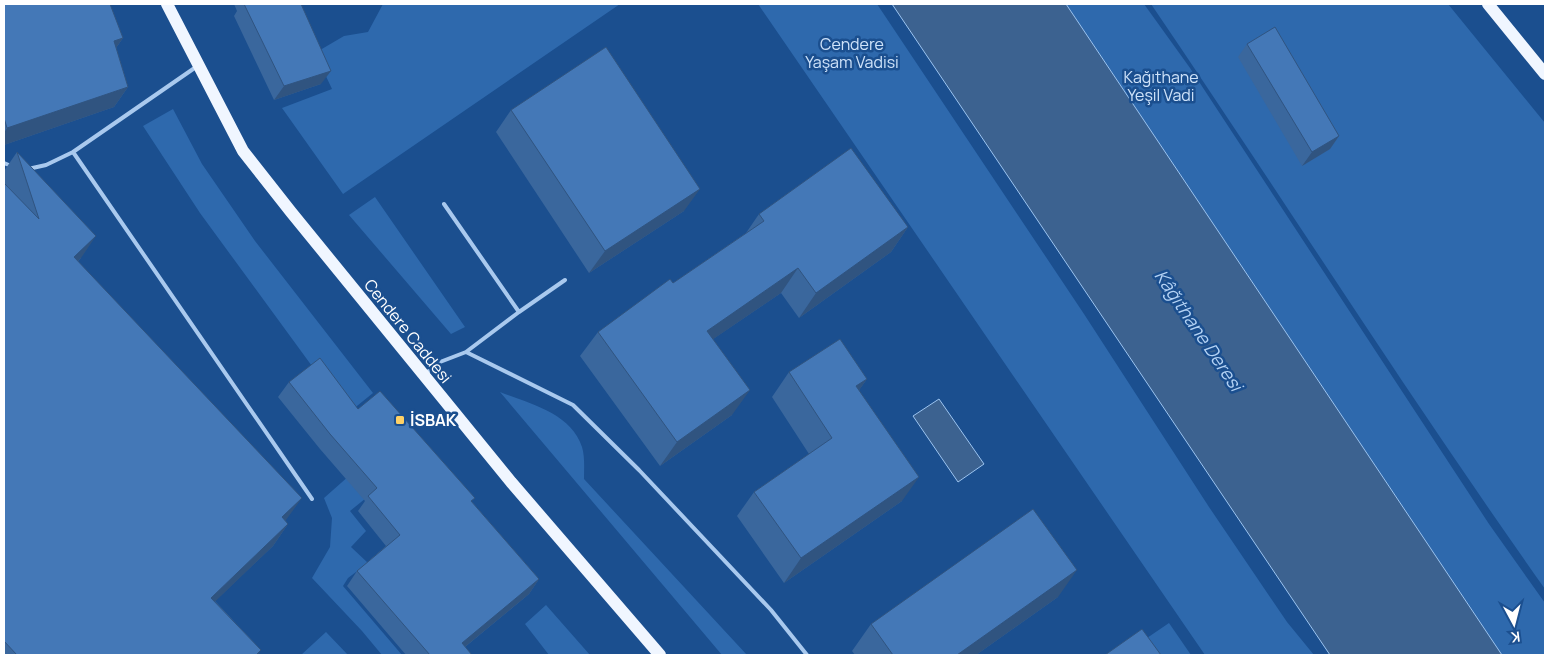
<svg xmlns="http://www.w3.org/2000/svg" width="1549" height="659" font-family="Manrope,sans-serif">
  <rect width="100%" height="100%" fill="#1b4f8f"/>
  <path fill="#2e69ad" d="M 383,4 L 620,4 L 343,194 L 282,108 L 332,89 L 315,53 L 344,36 L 368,32 Z
    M 758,4 L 877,4 L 1084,314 L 1209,507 L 1287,622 L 1314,655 L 1205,655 Z
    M 1066,4 L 1144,4 L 1190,68 L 1489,524 L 1545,603 L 1545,655 L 1502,655 Z
    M 1151,4 L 1448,4 L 1545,123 L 1545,589 C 1409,397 1283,198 1151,4 Z
    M 173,109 L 202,164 L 255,241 L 373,393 L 347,414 L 200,213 L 143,126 Z
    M 375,197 L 465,327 L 451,334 L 349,215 Z
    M 500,392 C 530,404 571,413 582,447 C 585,457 584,469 584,479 L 747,655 L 722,655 Z
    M 393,437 L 387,481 L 350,511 L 366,531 L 351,547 L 368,563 L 348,578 L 343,586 L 402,655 L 382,655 L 362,631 L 312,578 L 330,547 L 332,518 L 324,498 Z
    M 546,605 L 590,655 L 549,655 L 525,624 Z
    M 1169,623 L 1191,655 L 1158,655 L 1147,638 Z
    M 326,632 L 348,655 L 301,655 Z"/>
  <path fill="#3c6290" stroke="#9cc4f0" d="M 892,4 L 1066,4 L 1502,655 L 1330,655 Z
    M 939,399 L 984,464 L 958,482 L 913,416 Z"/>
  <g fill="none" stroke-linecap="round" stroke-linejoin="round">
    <path stroke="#a9c9ee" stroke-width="4" d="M 73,152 L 312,499
      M 4,163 L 11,166
      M 28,169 L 46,165 L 73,152 L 196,67
      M 444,204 L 519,312
      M 466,352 L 519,312 L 565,280
      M 425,374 L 440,362 L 466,352 L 573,405 L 639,470 L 771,610 L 807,655"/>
    <path stroke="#f0f6ff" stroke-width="12" d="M 167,4 L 243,151 L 291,212 L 511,482 L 660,655
      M 1488,4 L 1545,74"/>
  </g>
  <path fill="#3a679d" d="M 4,4 L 123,38 L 116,48 L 128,87 L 114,107 L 4,145 Z
    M 234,4 L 301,4 L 321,84 L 274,100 L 234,16 L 237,11 Z
    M 1247,44 L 1339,136 L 1330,149 L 1302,166 L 1238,57 Z
    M 511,110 L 684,211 L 589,273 L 496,132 Z
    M 17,152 L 81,258 L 78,261 L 288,524 L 273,546 L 215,601 L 261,650 L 257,655 L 4,655 L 4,171 Z
    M 759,214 L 908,227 L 891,252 L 799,318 L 781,293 L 713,339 L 732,415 L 660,466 L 580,356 L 598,332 L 673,283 L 746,233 Z
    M 789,372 L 867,379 L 859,390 L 902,501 L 784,583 L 737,516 L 754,492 L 809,454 L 772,397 Z
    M 289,382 L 358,409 L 472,502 L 539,579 L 529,594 L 465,647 L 472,655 L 406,655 L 347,586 L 357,571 L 386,546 L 358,511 L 365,501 L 320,449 L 278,397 Z
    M 1058,597 L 976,655 L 855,655 L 852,651 L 871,624 Z"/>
  <path fill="#305480" d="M 123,38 L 108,59 L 114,41 Z
    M 331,71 L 321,84 L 274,100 L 284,86 Z
    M 128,87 L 114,107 L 4,145 L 4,133 L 7,128 Z
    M 1339,136 L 1330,149 L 1302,166 L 1312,152 Z
    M 700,189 L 684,211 L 589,273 L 605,251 Z
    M 908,227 L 891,252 L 799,318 L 816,293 Z
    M 96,236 L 81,258 L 59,279 L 74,257 Z
    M 798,268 L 781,293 L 690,355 L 707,331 Z
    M 867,379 L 850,403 L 856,386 Z
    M 750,390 L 732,415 L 660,466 L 677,442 Z
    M 919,477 L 902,501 L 784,583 L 801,558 Z
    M 302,498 L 286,520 L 267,539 L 282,517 Z
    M 288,524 L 273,546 L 196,620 L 211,598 Z
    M 1077,570 L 1058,597 L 976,655 L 957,655 Z
    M 539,579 L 529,594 L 455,655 L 462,643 Z"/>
  <path fill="#4478b7" stroke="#305480" d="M 4,4 L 110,4 L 123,38 L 114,41 L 128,87 L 7,128 L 4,118 Z
    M 244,4 L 301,4 L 331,71 L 284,86 Z
    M 1275,27 L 1339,136 L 1312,152 L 1247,44 Z
    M 606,47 L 700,189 L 605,251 L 511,110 Z
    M 851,148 L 908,227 L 816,293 L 798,268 L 707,331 L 750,390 L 677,442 L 598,332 L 670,279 L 673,283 L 764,221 L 759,214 Z
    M 17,152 L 96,236 L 74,257 L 302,498 L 282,517 L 288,524 L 211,598 L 261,650 L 256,655 L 17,655 L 4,641 L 4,183 L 39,219 Z
    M 840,339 L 867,379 L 856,386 L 919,477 L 801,558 L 754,492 L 832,438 L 789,372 Z
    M 320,358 L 358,409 L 380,391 L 475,498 L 471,501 L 539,579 L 462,643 L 472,655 L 430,655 L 357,571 L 400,535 L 368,496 L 377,488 L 330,434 L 289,382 Z
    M 1033,509 L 1077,570 L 957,655 L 893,655 L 871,624 Z
    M 1142,629 L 1161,655 L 1105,655 Z"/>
  <rect fill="#ffd166" stroke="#1b4f8f" stroke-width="2" x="395" y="415" width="10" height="10" rx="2.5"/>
  <g text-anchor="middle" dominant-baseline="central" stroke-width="5" stroke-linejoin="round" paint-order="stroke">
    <g font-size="16" fill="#cfe3fa" stroke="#1b4f8f">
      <text x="852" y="44">Cendere<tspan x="852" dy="18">Yaşam Vadisi</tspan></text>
      <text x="1161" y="77">Kağıthane<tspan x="1161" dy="18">Yeşil Vadi</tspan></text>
    </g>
    <g font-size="16" fill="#fff" stroke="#1b4f8f">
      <text transform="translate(408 331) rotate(51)">Cendere Caddesi</text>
    </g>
    <g font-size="16" font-weight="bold" fill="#fff" stroke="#1b4f8f" text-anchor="start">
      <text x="410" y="420">İSBAK</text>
    </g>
    <g font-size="18" font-style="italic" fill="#b5d3f5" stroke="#1b4f8f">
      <text transform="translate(1199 330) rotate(56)">Kâğıthane Deresi</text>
    </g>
  </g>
  <rect width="1549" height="659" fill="none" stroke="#ffffff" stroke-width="10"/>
  <g transform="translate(1514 624) rotate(173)" stroke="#1b4f8f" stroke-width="4" paint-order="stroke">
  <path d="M0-4L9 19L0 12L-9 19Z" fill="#ffffff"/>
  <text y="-8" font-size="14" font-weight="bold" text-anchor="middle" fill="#ffffff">K</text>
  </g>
</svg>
